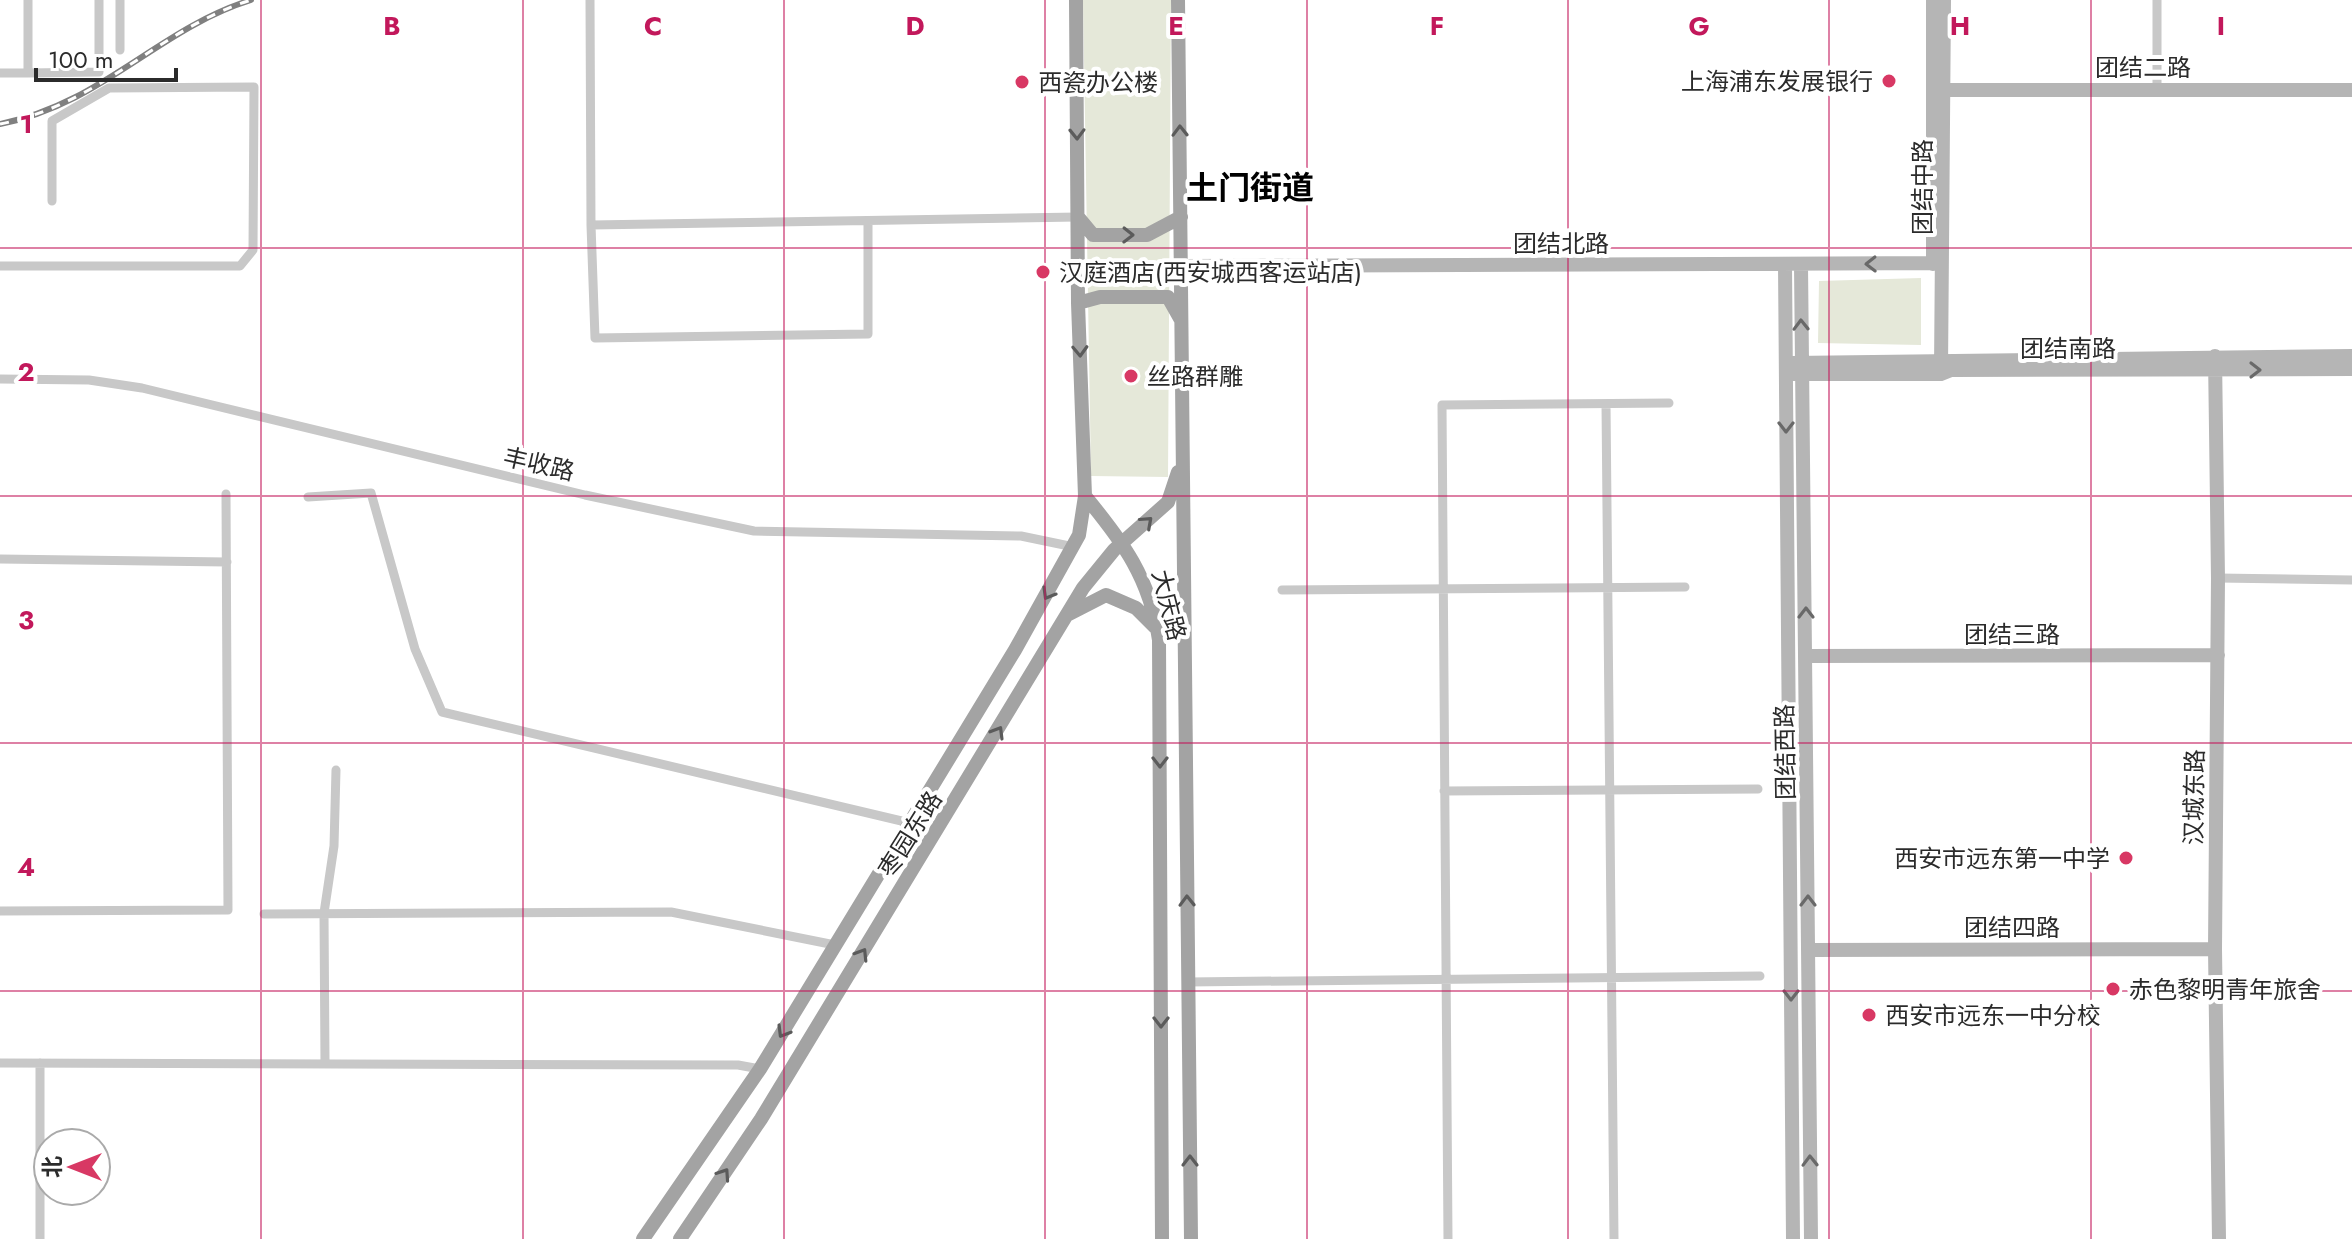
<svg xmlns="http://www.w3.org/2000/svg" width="2352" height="1239" font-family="Jost,'Noto Sans SC',sans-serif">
  <rect width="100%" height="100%" fill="#fff"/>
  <path fill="#e5e8d9" d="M 1083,0 L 1171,0 L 1168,477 L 1091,476 Z
    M 1921,278 L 1921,345 L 1818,343 L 1819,281 Z"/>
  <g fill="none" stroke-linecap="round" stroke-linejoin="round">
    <path stroke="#c8c8c8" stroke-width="9" d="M 590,0 L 591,225
      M 2157,0 L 2157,89
      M 120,50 L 120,0
      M 0,73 L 28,73 L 28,0
      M 28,73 L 99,72 L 99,0
      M 868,221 L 868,334 L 595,338 L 591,225 L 1078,217
      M 0,266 L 240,266 L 253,250 L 254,87 L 109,88 L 52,121 L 52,201
      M 0,379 L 89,380 L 142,388 L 585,495 L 754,531 L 1021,536 L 1074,547
      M 1606,404 L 1614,1239
      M 308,497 L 371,493 L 415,649 L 442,712 L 910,823
      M 0,559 L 227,562
      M 2218,578 L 2352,580
      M 1282,590 L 1685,587
      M 1444,791 L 1758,789
      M 0,911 L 228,910 L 226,494
      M 264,914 L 671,912 L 835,945
      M 1188,982 L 1760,976
      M 0,1063 L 738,1065 L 760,1069
      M 325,1063 L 324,913 L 334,846 L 336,770
      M 40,1239 L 40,1063
      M 1448,1239 L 1442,405 L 1669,403"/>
    <path stroke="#b5b5b5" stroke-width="14" d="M 1934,90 L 2352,90
      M 1933,264 L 1933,0
      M 1785,265 L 1793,1239
      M 1801,265 L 1811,1239
      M 1181,266 L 1941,263
      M 2215,356 L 2218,578 L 2215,949 L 2219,1239
      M 1793,363 L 2352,356
      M 1941,370 L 1944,0
      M 1794,374 L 1941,374 L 1951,370 L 2352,369
      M 1806,656 L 2218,655
      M 1808,950 L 2215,949"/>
    <path stroke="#a3a3a3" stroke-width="14" d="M 1178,0 L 1191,1239
      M 1078,217 L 1093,235 L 1147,235 L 1181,217
      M 1078,303 L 1100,297 L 1168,297 L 1181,320
      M 1085,496 C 1123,542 1150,578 1159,640 L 1162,1239
      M 1067,615 L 1106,595 L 1136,608 L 1155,627
      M 643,1239 L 760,1069 L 1015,650 L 1079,535 L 1085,496 L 1078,303 L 1076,0
      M 680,1239 L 761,1119 L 1083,588 L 1114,550 L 1168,502 L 1178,472"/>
    <defs>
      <path id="rail" d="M 0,124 C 102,104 158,29 251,0"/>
    </defs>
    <use href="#rail" stroke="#808080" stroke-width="6"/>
    <use href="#rail" stroke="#fff" stroke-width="3" stroke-dasharray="9" stroke-linecap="butt"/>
  </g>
  <defs><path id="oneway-chevron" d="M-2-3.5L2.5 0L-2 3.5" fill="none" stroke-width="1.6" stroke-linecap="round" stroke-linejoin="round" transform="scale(2)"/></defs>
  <g stroke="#5b5b5b">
    <use href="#oneway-chevron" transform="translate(1180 131) rotate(-91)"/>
    <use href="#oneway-chevron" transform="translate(1077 134) rotate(89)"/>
    <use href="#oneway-chevron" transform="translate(1128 235) rotate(1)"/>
    <use href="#oneway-chevron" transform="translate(1080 351) rotate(88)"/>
    <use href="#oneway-chevron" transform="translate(1147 522) rotate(-42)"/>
    <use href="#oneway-chevron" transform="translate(1048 594) rotate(120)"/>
    <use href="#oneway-chevron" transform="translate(998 732) rotate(-59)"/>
    <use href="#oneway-chevron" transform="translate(1160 762) rotate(90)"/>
    <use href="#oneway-chevron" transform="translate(1187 901) rotate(-91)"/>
    <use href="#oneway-chevron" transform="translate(862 954) rotate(-58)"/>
    <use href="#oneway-chevron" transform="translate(1161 1022) rotate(90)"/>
    <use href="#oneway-chevron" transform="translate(783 1032) rotate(121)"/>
    <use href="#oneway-chevron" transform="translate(1190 1161) rotate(-90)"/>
    <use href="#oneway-chevron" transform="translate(724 1174) rotate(-56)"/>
  </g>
  <g stroke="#696969">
    <use href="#oneway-chevron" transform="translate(1871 264) rotate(179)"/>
    <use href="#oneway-chevron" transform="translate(1801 325) rotate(-91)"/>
    <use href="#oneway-chevron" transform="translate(2255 370)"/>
    <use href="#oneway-chevron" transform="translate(1786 427) rotate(90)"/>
    <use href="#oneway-chevron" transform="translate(1806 613) rotate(-90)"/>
    <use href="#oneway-chevron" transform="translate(1808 901) rotate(-90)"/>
    <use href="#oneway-chevron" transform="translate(1791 995) rotate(90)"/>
    <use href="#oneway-chevron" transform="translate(1810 1161) rotate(-91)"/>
  </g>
  <path fill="none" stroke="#c2185b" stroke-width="2" stroke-opacity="0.55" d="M 261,0 L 261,1239M 523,0 L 523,1239M 784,0 L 784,1239M 1045,0 L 1045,1239M 1307,0 L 1307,1239M 1568,0 L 1568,1239M 1829,0 L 1829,1239M 2091,0 L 2091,1239M 0,248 L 2352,248M 0,496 L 2352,496M 0,743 L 2352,743M 0,991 L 2352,991"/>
  <g fill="#d83864" stroke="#fff" stroke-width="3">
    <circle cx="1889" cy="81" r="8"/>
    <circle cx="1022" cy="82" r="8"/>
    <circle cx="1043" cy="272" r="8"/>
    <circle cx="1131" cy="376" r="8"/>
    <circle cx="2126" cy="858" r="8"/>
    <circle cx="2113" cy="989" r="8"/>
    <circle cx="1869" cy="1015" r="8"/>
  </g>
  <g text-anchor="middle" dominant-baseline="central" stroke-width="8" stroke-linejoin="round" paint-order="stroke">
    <g font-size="24" fill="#2b2b2b" stroke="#fff">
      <text x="2143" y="67">团结二路</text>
      <text transform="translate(1922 187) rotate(-90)">团结中路</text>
      <text x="1561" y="243">团结北路</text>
      <text x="2068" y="348">团结南路</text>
      <text transform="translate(539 464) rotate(13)">丰收路</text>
      <text transform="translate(1169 605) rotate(76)">大庆路</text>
      <text x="2012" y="634">团结三路</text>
      <text transform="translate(1785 752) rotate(-91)">团结西路</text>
      <text transform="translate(2194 797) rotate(-89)">汉城东路</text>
      <text transform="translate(910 834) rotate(-58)">枣园东路</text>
      <text x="2012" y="927">团结四路</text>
    </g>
    <g font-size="24" fill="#2b2b2b" stroke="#fff" text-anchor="start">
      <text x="1873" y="81" text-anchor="end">上海浦东发展银行</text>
      <text x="1038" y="82">西瓷办公楼</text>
      <text x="1059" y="272">汉庭酒店(西安城西客运站店)</text>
      <text x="1147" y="376">丝路群雕</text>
      <text x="2110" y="858" text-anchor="end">西安市远东第一中学</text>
      <text x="2129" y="989">赤色黎明青年旅舍</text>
      <text x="1885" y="1015">西安市远东一中分校</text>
    </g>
    <g font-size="32" font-weight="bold" fill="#000" stroke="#fff">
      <text x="1250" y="188">土门街道</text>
    </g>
  </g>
  <g font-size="26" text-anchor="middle" font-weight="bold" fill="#c2185b" stroke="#fff" stroke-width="8" stroke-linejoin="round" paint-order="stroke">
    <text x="392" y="35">B</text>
    <text x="653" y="35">C</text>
    <text x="915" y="35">D</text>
    <text x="1176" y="35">E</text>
    <text x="1437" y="35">F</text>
    <text x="1699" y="35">G</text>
    <text x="1960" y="35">H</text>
    <text x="2221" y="35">I</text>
    <text x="26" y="133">1</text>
    <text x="26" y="381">2</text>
    <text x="26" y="629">3</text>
    <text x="26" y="876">4</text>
  </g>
  <g transform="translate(72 1167) rotate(270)"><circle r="38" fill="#ffffff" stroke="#aaaaaa" stroke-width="2"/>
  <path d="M0-6L14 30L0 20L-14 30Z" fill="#d83864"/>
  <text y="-12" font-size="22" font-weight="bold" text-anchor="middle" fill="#2b2b2b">北</text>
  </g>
  <path d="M36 68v12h140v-12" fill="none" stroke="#2b2b2b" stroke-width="4"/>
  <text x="48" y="68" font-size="24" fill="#2b2b2b" stroke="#ffffff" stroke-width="6" paint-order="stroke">100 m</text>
</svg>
